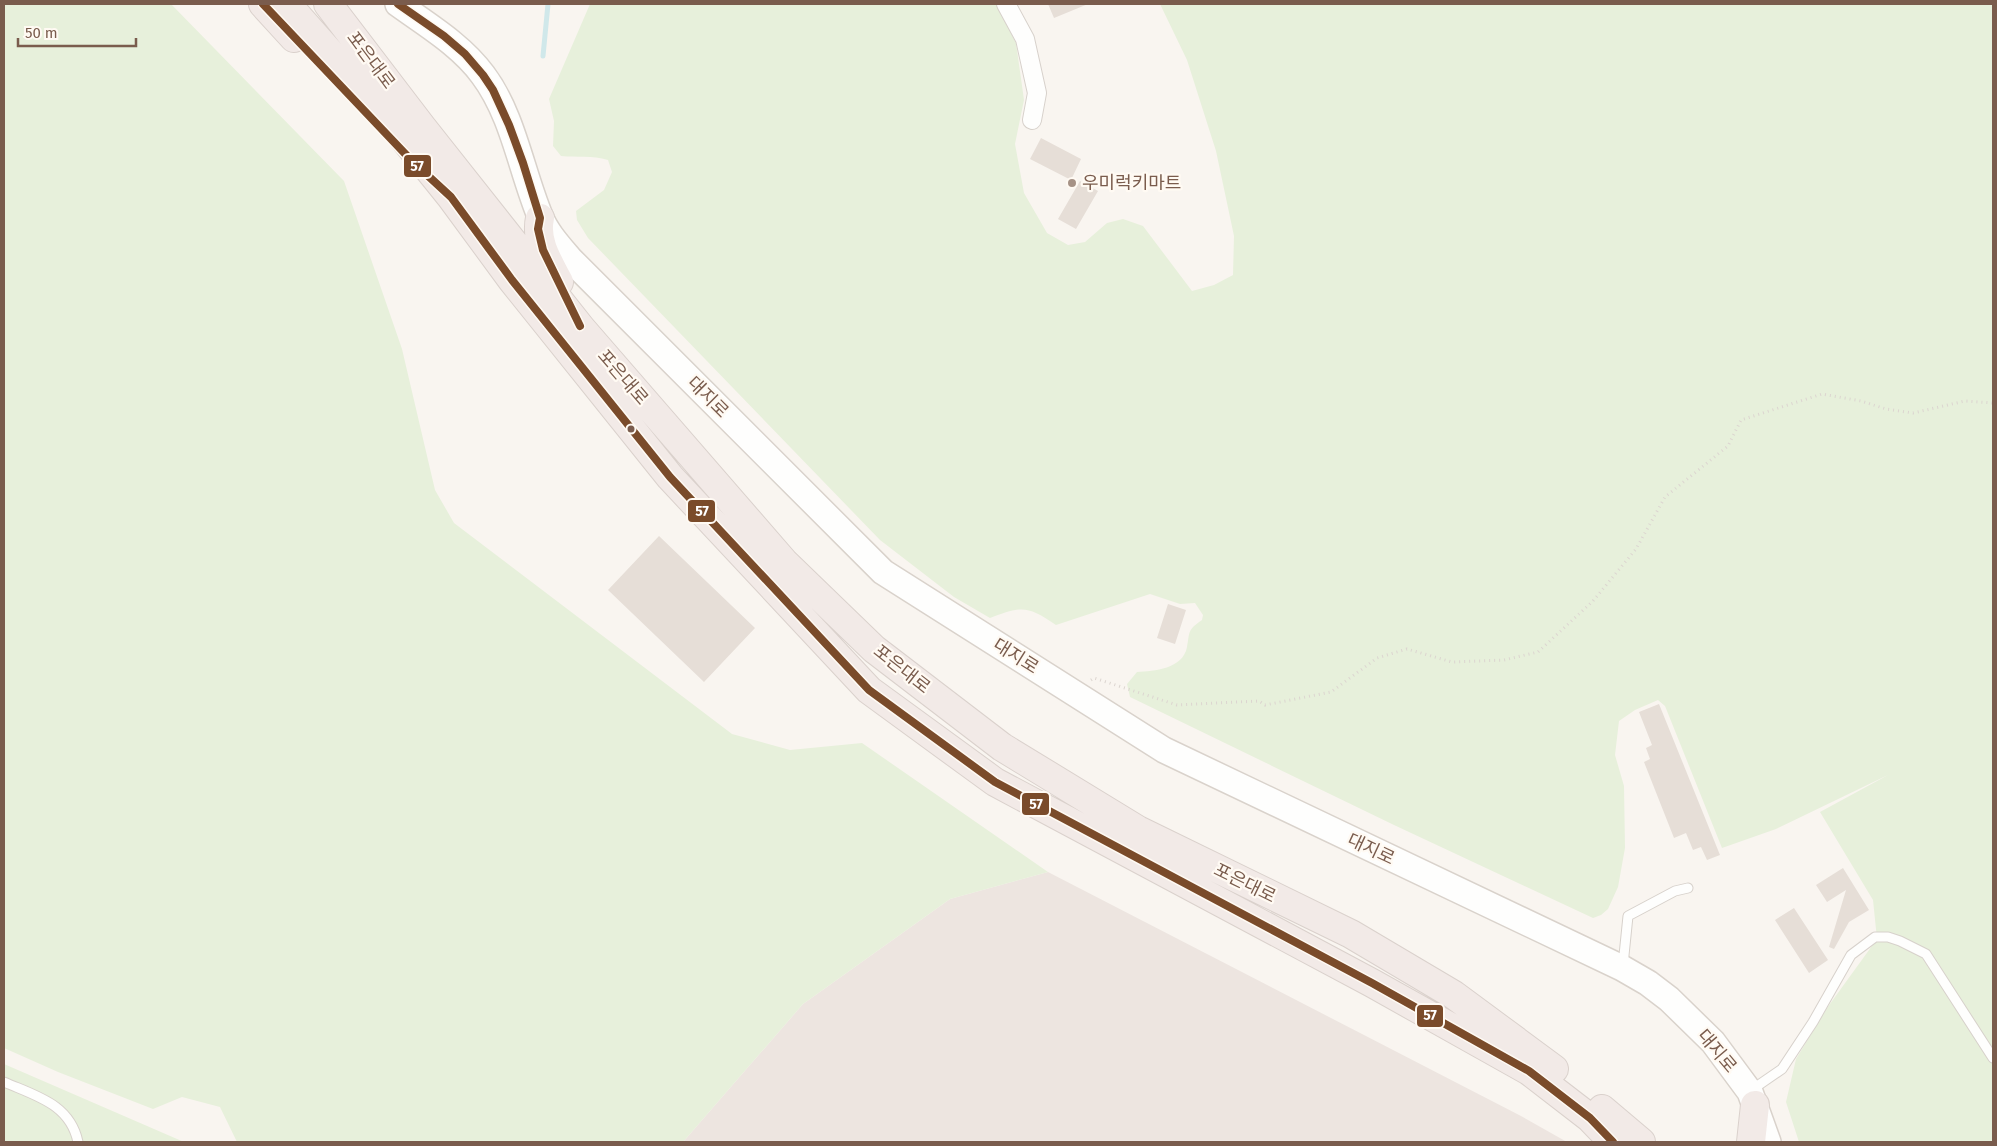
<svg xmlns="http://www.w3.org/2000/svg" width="1997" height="1146" font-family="'Fira Sans','Noto Sans KR',sans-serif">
  <rect width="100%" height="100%" fill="#f9f5f0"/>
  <path fill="#ede5e0" d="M 1048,872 L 1521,1116 L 1567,1142 L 683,1142 L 803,1004 L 950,899 Z"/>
  <path fill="#e7f0db" d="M 4,4 L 171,4 L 344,181 L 402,349 L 435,490 L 454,523 L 732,734 L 790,750 L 862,743 L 1048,872 L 950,899 L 803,1004 L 683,1142 L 237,1142 L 220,1107 L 182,1097 L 153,1109 L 58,1072 L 4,1048 Z
    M 590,4 L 996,4 L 1016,43 L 1024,100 L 1015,144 L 1024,193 L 1047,233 L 1068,245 L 1085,242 L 1107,223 L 1123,219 L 1143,226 L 1192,291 L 1214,285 L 1233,275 L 1234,236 L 1216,151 L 1187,60 L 1160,4 L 1993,4 L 1993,1142 L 1799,1142 L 1786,1102 L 1796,1059 L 1827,1008 L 1877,939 L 1873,900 L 1820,812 L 1888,775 L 1776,829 L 1722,848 L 1665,706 L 1658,700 L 1635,710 L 1619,721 L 1615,755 L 1624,786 L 1625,848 L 1618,887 L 1608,909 L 1601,915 L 1593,918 L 1394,825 L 1130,697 L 1127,684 L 1137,672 C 1154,671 1183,669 1187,647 C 1190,632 1187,630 1202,620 L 1203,615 L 1195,603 L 1180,604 L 1150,594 L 1056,625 C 1027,605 1022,606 990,618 L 954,597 L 880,540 L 588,238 L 577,220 L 576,211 L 604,190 L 612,172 L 608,160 C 592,155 577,158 561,156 L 553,146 L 554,121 L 549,99 Z
    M 4,1064 L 184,1142 L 4,1142 Z"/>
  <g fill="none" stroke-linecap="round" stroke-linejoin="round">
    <path stroke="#d0e8ea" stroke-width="5" d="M 543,56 L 548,4"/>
  </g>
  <path fill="#e6ded7" d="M 1048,4 L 1088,4 L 1054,18 Z
    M 1041,138 L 1081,159 L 1071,180 L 1030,159 Z
    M 1080,181 L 1098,191 L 1076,229 L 1058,219 Z
    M 659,536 L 755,628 L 704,682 L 608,590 Z
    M 1168,604 L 1186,610 L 1175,644 L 1157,638 Z
    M 1659,704 L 1720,855 L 1707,860 L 1701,847 L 1693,850 L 1686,833 L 1674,838 L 1644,762 L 1650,759 L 1646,748 L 1652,745 L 1639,712 Z
    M 1843,868 L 1869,910 L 1849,922 L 1834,949 L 1829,947 L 1846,890 L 1827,902 L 1816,885 Z
    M 1794,908 L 1828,960 L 1809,973 L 1775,920 Z"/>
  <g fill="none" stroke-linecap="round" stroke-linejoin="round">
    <defs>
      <path id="lane" d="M 1623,965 L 1628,916 L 1675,891 L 1688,888
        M 4,1082 C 36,1096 70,1104 78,1142
        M 1750,1091 L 1782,1069 L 1813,1022 L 1851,955 L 1875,937 L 1888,937 L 1900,941 L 1926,954 L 1993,1058"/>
      <path id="street" d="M 1006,4 L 1025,39 L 1037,93 L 1032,120"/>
      <path id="secondary" d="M 398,4 C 427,25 461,45 483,75 C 513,115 521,170 540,216 C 546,232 559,246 570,259 L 883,572 L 1164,750 L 1622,968 L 1648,983 L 1669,999 L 1713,1042 L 1750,1092 L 1768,1142"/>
      <path id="highway" d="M 263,4 L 294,38
        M 287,4 L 385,115 L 451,197 L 512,280 L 670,477 L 869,690 L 995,782 L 1372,983 L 1529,1071 L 1590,1118 L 1613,1142
        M 328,4 L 422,127 L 581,328 L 784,562 L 874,649 L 1002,747 L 1138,830 L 1351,934 L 1454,995 L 1554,1069
        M 540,218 C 535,241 548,261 559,282
        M 1602,1109 L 1641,1142
        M 1751,1142 L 1755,1105"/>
    </defs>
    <use href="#lane" stroke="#d7d1cb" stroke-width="11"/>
    <use href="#street" stroke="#d7d1cb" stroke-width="20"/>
    <use href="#secondary" stroke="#d9d2cb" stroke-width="28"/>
    <use href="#highway" stroke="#dad1cc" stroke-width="30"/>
    <path stroke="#dcd5d0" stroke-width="3" stroke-dasharray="1 4" stroke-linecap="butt" d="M 1091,680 L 1094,678 L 1177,705 L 1259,701 L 1265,705 L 1331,692 L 1377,658 L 1407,649 L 1452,662 L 1504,660 L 1538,652 L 1593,601 L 1636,549 L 1665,497 L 1728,446 L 1741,420 L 1822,394 L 1861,401 L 1886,409 L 1913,413 L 1965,401 L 1993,403"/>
    <use href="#lane" stroke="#fefefd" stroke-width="9"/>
    <use href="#street" stroke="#fefefd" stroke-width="18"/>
    <use href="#secondary" stroke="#fefefd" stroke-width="25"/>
    <use href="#highway" stroke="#f2eae7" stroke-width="28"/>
    <defs>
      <path id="bus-1" d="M 263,4 L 412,161 L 451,197 L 512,280 L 670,477 L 869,690 L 995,782 L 1372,983 L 1529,1071 L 1590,1118 L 1613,1142
        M 398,4 L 444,36 L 465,54 L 483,75 L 493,90 L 509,125 L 523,163 L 540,218 L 538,229 L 543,250 L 580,326"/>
    </defs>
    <use href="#bus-1" stroke="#fffaf3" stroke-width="11"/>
    <use href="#bus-1" stroke="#7a4b2a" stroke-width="8"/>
  </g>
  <circle fill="#a69286" stroke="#fffaf3" stroke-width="2" cx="1072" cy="183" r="5"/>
  <circle fill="#7a5c4d" stroke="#fffaf3" stroke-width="2" cx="631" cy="429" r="4.5"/>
  <g text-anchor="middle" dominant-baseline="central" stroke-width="4.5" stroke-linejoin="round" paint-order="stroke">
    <g font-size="18" fill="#7a5c4d" stroke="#fffaf3">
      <text transform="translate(371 60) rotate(53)">포은대로</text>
      <text transform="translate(623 377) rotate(49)">포은대로</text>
      <text transform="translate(708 397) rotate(45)">대지로</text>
      <text transform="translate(1016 656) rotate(32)">대지로</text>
      <text transform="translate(902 669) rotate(38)">포은대로</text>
      <text transform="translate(1371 849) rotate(25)">대지로</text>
      <text transform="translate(1245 883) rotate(26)">포은대로</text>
      <text transform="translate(1717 1051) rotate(50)">대지로</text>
    </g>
    <g font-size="18" fill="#7a5c4d" stroke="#fffaf3" text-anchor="start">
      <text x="1082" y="183">우미럭키마트</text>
    </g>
  </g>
  <g stroke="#fffaf3" stroke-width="2">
    <rect x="403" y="154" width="29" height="24" rx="5" fill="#7a4b2a"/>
    <rect x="687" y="499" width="29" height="24" rx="5" fill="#7a4b2a"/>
    <rect x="1021" y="792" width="29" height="24" rx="5" fill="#7a4b2a"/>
    <rect x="1416" y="1004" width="28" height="24" rx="5" fill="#7a4b2a"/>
  </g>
  <g font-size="14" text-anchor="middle" font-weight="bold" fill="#fff">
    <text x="417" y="171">57</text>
    <text x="702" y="516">57</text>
    <text x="1036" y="809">57</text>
    <text x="1430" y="1020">57</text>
  </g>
  <rect width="1997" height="1146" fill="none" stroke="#7a5c4d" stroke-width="10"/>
  <path d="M18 38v8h118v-8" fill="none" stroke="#7a5c4d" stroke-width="2.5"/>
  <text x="25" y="38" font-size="15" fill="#7a5c4d" stroke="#fffaf3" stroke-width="4" paint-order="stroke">50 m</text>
</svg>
